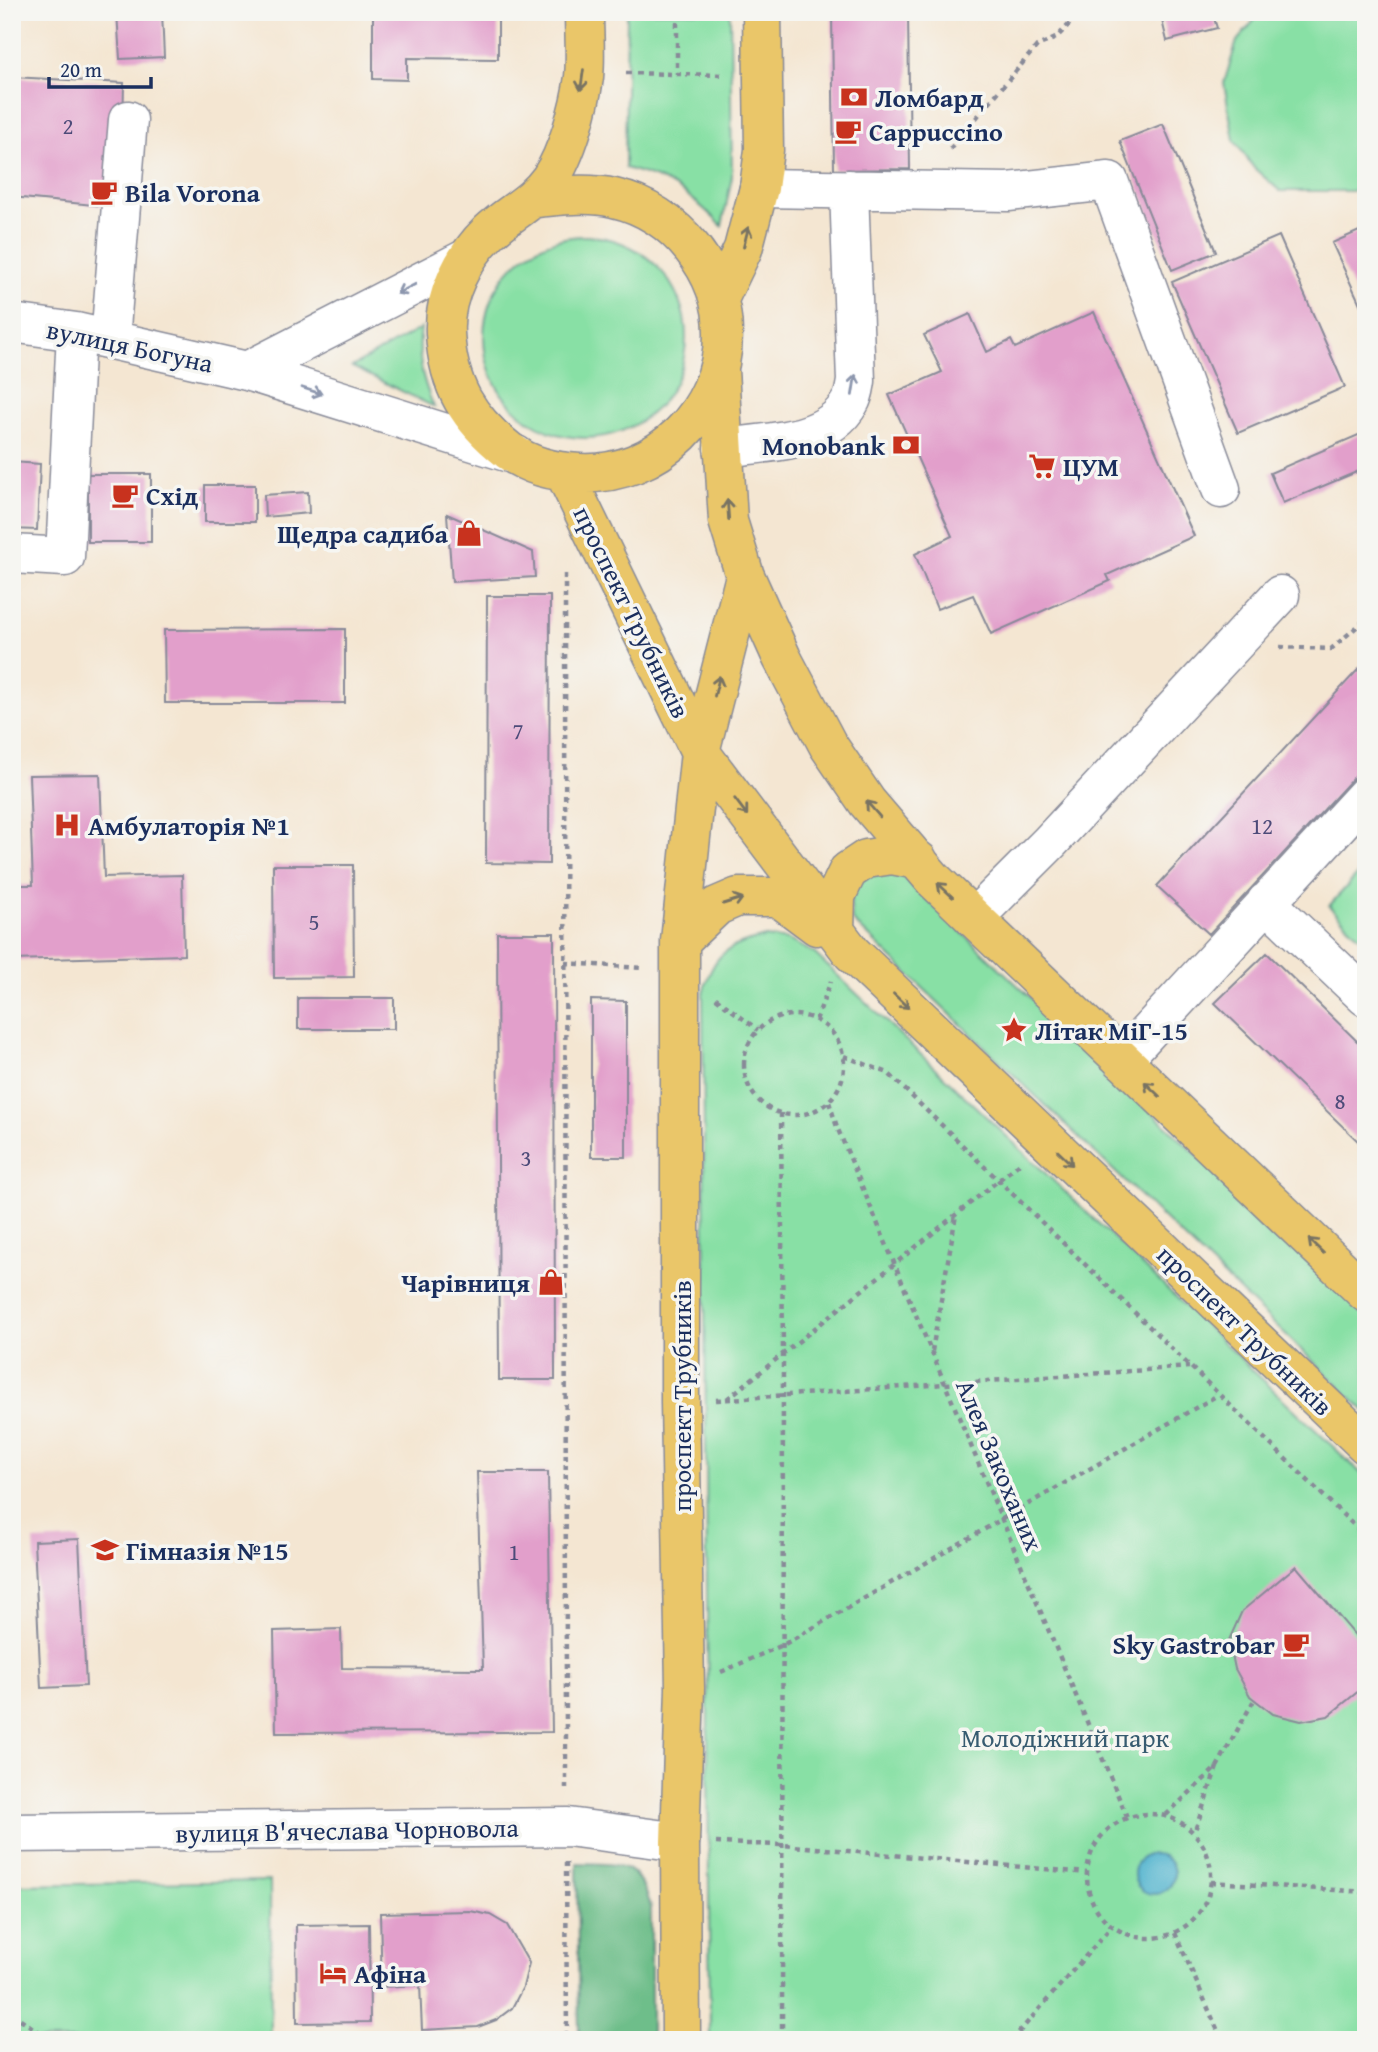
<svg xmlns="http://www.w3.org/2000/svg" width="1378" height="2052" font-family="'Gentium Book Plus',serif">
  <rect width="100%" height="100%" fill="#f6f6f2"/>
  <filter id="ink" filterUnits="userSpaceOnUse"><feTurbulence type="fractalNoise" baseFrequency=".0143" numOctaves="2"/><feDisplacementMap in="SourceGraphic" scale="14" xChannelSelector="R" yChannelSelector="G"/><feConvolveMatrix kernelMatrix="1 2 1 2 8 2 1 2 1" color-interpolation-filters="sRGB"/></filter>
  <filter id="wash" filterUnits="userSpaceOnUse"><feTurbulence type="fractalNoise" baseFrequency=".00686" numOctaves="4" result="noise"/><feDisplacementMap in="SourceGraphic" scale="28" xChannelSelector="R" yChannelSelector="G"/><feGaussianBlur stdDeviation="1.57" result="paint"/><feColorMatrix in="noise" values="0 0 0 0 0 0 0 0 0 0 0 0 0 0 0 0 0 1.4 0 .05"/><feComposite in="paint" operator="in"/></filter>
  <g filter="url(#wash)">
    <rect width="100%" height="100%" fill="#f4e6d2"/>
    <path fill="#88e0a5" stroke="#528882" stroke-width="2" d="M 627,12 L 730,12 L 732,177 L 722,226 C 689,193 671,180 625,168 Z
      M 1261,12 L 1366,12 L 1366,191 L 1280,191 L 1254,168 L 1234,140 L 1224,83 L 1237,41 Z
      M484 337a101 101 0 1 1 202 0a101 101 0 1 1-202 0Z
      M 421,328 C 417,357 422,380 434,407 L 352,367 Z
      M 897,871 L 1366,1315 L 1366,1412 L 852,920 C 852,913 850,904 851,897 C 856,875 878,872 897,871 Z
      M 1359,873 L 1366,879 L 1366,943 L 1329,906 Z
      M 766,937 L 788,940 L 813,952 L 1366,1478 L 1366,2040 L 710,2040 L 703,994 C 713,953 726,946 766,937 Z
      M 270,1881 L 271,2040 L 12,2040 L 12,1885 Z"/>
    <path fill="#6ebe8a" stroke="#447674" stroke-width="2" d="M 577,1863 C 619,1864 638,1861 651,1907 L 651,2040 L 579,2040 Z"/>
    <path fill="#50b3ce" stroke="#367196" stroke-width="2" d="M1134 1874a20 20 0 1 1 40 0a20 20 0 1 1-40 0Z"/>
    <g id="blocks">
      <path fill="#e29fcb" d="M 117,12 L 162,12 L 164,57 L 120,59 Z
        M 373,12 L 498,12 L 498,59 L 407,58 L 407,80 L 373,79 Z
        M 832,12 L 908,12 L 910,169 L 834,170 Z
        M 1160,12 L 1212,12 L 1217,28 L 1167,41 Z
        M 12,77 L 124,83 L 122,168 L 114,207 L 12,197 Z
        M 1163,124 L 1216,252 L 1172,270 L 1120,141 Z
        M 1366,228 L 1366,317 L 1332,243 Z
        M 1279,236 L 1345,387 L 1238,433 L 1172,282 Z
        M 1094,312 L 1194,536 L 1107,575 L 1110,581 L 991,634 L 973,595 L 937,609 L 915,554 L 952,536 L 889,395 L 942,372 L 924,335 L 970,314 L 987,352 L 1011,340 L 1015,348 Z
        M 1363,433 L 1366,439 L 1366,468 L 1283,503 L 1270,473 Z
        M 12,462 L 40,464 L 37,530 L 12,529 Z
        M 88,474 L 151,474 L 151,542 L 88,542 Z
        M 205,485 L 255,485 L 255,522 L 205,522 Z
        M 308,492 L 309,513 L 265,517 L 264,495 Z
        M 447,514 L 533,552 L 535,577 L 452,582 Z
        M 487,596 L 550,596 L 549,864 L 486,863 Z
        M 345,629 L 345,703 L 165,703 L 164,630 Z
        M 1366,661 L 1366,764 L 1209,934 L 1157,886 Z
        M 100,774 L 104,877 L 182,875 L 184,955 L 12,960 L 12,885 L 33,885 L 29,775 Z
        M 273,865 L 353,865 L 354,977 L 274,978 Z
        M 497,933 L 554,933 L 555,1380 L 499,1380 Z
        M 1267,953 L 1366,1050 L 1366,1149 L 1215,1003 Z
        M 298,998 L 394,998 L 394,1029 L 298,1029 Z
        M 591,1000 L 626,1001 L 626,1157 L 591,1157 Z
        M 477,1472 L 548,1472 L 552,1732 L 276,1733 L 274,1631 L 341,1629 L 342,1668 L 483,1669 Z
        M 79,1539 L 86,1686 L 41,1688 L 34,1541 Z
        M 1296,1566 L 1366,1648 L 1366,1685 L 1328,1716 L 1301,1721 L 1273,1714 L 1250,1696 L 1235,1669 L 1229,1640 L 1242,1611 Z
        M 470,1911 L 490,1915 L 507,1925 L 529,1963 L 523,1987 L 512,2008 L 496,2020 L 478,2027 L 422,2030 L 420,1985 L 382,1987 L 380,1913 Z
        M 369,1924 L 370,2022 L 297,2023 L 296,1925 Z"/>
    </g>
  </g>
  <g filter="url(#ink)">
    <use href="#blocks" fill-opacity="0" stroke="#888a98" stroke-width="2"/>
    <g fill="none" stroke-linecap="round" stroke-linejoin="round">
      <defs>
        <path id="minor" d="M 759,188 L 1008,192 L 1109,181 L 1221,489
          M 12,323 L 76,332 L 247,371 L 516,455
          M 110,340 L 128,120
          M 247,371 L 467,258
          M 723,448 C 765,442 827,444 850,402 C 854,396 855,387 856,381 L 849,189
          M 12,554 L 65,557 L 76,332
          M 1266,902 L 1366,997
          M 974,918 L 1050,842 L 1280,595
          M 1122,1060 L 1366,795
          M 12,1833 L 568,1827 L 680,1842"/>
        <path id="major" d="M 534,198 C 560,196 588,192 614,198 C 676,212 724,272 723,335 C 723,411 657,477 580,473 C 556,472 529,466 509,451 C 468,419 448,386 445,333 C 443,296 464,256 489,232 C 510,212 532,204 550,179 C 567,154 580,107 584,77 C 586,56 584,33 584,12
          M 719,299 L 743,249 L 759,188 L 764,150 L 762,12
          M 719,370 L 728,521 L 745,576 L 782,658 L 828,745 L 867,802 L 933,879 L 1366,1293
          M 564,472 L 700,752 L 852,953 L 1366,1445
          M 835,931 L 836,896 L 848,871 L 866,859 L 892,855 L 918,860
          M 680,941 L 717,906 L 738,897 L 778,897 L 817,926
          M 681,2040 L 680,1842 L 685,1688 L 680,1402 L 680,941 L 700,752 L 745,576"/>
      </defs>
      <use href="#minor" stroke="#888a98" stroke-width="41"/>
      <use href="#major" stroke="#888a98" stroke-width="41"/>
      <path stroke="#888a98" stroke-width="4.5" stroke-dasharray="5 5" stroke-linecap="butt" d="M 677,12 L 677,74
        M 626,73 L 726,75
        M 950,149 L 1037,46 L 1056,38 L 1081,12
        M 565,574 L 566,1791
        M 1280,647 L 1331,649 L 1366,619
        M 565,963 L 642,968
        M 716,998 L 758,1030
        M744 1065a50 50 0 1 1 100 0a50 50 0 1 1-100 0Z
        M 816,1020 L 831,981
        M 844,1056 L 888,1073 L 1366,1537
        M 829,1102 L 837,1127 L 1127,1817
        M 781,1113 L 783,1354 L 782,2040
        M 932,1351 L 956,1215
        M 727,1399 L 1020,1163
        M 716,1400 L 1189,1367
        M 721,1672 L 783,1645 L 1218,1395
        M 1217,1767 L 1254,1700
        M1087 1876a62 62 0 1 1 124 0a62 62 0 1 1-124 0Z
        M 1166,1815 L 1217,1767 L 1194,1833
        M 716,1843 L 783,1845 L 1087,1873
        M 566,1862 L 567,2040
        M 1211,1882 L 1366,1892
        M 1175,1933 L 1222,2040
        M 12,2013 L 50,2040
        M 1012,2040 L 1112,1926"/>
      <use href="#minor" stroke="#fff" stroke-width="38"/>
      <use href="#major" stroke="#eac669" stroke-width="38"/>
    </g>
    <defs><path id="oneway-shaft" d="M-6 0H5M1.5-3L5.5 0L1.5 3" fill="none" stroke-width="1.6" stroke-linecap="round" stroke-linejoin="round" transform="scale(1.75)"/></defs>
    <g stroke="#787363">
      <use href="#oneway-shaft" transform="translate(582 80) rotate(98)"/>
      <use href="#oneway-shaft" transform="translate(746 237) rotate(-76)"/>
      <use href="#oneway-shaft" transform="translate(728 510) rotate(-94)"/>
      <use href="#oneway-shaft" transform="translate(717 686) rotate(-76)"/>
      <use href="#oneway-shaft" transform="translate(741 807) rotate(53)"/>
      <use href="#oneway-shaft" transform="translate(873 809) rotate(-131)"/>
      <use href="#oneway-shaft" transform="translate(945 890) rotate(-137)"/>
      <use href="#oneway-shaft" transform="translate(733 901) rotate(-17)"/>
      <use href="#oneway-shaft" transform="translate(901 1001) rotate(44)"/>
      <use href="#oneway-shaft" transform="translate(1152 1089) rotate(-136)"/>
      <use href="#oneway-shaft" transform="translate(1065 1158) rotate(44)"/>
      <use href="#oneway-shaft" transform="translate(1316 1246) rotate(-136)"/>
    </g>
    <g stroke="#8d97ae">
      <use href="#oneway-shaft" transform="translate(406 289) rotate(153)"/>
      <use href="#oneway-shaft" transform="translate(854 385) rotate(-81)"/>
      <use href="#oneway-shaft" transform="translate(312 391) rotate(18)"/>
    </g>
  </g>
  <defs>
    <symbol id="bank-bare" viewBox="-9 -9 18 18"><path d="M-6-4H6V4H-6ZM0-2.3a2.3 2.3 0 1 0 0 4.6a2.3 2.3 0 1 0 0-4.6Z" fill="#c8321e" stroke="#f6f6f2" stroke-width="2.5" paint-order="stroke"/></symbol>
    <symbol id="cafe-bare" viewBox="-9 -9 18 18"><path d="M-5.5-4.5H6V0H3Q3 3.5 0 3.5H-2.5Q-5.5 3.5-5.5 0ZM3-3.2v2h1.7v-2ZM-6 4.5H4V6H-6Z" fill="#c8321e" stroke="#f6f6f2" stroke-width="2.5" paint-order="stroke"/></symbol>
    <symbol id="supermarket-bare" viewBox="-9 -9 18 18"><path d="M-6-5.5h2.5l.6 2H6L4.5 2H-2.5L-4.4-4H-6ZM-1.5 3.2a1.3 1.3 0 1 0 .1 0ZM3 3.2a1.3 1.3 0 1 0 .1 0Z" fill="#c8321e" stroke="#f6f6f2" stroke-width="2.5" paint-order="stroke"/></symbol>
    <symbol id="shop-bare" viewBox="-9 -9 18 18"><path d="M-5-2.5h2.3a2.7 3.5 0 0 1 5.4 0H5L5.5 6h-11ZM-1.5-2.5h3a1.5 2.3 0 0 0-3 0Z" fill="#c8321e" stroke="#f6f6f2" stroke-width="2.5" paint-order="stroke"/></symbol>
    <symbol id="hospital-bare" viewBox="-9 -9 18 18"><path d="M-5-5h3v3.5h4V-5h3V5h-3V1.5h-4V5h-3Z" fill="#c8321e" stroke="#f6f6f2" stroke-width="2.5" paint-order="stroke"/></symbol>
    <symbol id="sight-bare" viewBox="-9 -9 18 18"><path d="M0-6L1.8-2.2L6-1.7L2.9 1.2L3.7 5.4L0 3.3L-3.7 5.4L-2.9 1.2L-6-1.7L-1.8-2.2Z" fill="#c8321e" stroke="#f6f6f2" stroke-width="2.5" paint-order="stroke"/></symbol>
    <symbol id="school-bare" viewBox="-9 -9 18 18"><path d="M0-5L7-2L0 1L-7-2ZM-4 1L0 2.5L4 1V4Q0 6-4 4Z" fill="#c8321e" stroke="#f6f6f2" stroke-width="2.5" paint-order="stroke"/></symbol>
    <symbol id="hotel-bare" viewBox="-9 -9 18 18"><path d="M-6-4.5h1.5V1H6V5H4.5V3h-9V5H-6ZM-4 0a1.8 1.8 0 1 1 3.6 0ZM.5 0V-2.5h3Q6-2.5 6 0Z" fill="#c8321e" stroke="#f6f6f2" stroke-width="2.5" paint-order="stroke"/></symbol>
  </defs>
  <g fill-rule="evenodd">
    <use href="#bank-bare" x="835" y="78" width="38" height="38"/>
    <use href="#cafe-bare" x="829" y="112" width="38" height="38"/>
    <use href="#cafe-bare" x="85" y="173" width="38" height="38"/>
    <use href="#bank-bare" x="887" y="426" width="38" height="38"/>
    <use href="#supermarket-bare" x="1023" y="447" width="38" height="38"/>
    <use href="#cafe-bare" x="106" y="476" width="38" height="38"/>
    <use href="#shop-bare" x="450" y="514" width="38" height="38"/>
    <use href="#hospital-bare" x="48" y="806" width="38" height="38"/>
    <use href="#sight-bare" x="995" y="1011" width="38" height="38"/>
    <use href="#shop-bare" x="532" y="1263" width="38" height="38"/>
    <use href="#school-bare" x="86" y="1531" width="38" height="38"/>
    <use href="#cafe-bare" x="1277" y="1625" width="38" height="38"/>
    <use href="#hotel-bare" x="314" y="1954" width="38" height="38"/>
  </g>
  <g text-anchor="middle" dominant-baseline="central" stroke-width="7" stroke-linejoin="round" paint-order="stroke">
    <g font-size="23" fill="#4d4b79">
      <text x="68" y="125">2</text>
      <text x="518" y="730">7</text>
      <text x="1262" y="825">12</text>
      <text x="314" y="921">5</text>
      <text x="1340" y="1100">8</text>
      <text x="526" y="1157">3</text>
      <text x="514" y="1551">1</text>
    </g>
    <g font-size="26" font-weight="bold" fill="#1b2f5e" stroke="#f6f6f2" text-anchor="start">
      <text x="875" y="97">Ломбард</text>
      <text x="869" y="131">Cappuccino</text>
      <text x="125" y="192">Bila Vorona</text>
      <text x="885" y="445" text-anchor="end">Monobank</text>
      <text x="1063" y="466">ЦУМ</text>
      <text x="146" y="495">Схід</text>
      <text x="448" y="533" text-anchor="end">Щедра садиба</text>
      <text x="88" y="825">Амбулаторія №1</text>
      <text x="1035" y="1030">Літак МіГ-15</text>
      <text x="530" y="1282" text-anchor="end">Чарівниця</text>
      <text x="126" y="1550">Гімназія №15</text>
      <text x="1275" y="1644" text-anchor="end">Sky Gastrobar</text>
      <text x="354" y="1973">Афіна</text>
    </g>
    <g font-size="26" fill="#1b2f5e" stroke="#f6f6f2">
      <text transform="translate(130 346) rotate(12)">вулиця Богуна</text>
      <text transform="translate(632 612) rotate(64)">проспект Трубників</text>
      <text transform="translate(1245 1330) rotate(44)">проспект Трубників</text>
      <text transform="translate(681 1396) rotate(-90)">проспект Трубників</text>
      <text transform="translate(1000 1465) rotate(67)">Алея Закоханих</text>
      <text transform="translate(347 1830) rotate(-1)">вулиця В'ячеслава Чорновола</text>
    </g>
    <g font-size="26" fill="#365b70" stroke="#f6f6f2">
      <text x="1065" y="1737">Молодіжний парк</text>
    </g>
  </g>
  <rect width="1378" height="2052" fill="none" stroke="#f6f6f2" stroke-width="42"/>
  <path d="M49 77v10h102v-10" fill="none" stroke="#1b2f5e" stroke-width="3.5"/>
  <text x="60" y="77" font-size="21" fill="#1b2f5e" stroke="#f6f6f2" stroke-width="5" paint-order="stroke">20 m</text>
</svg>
